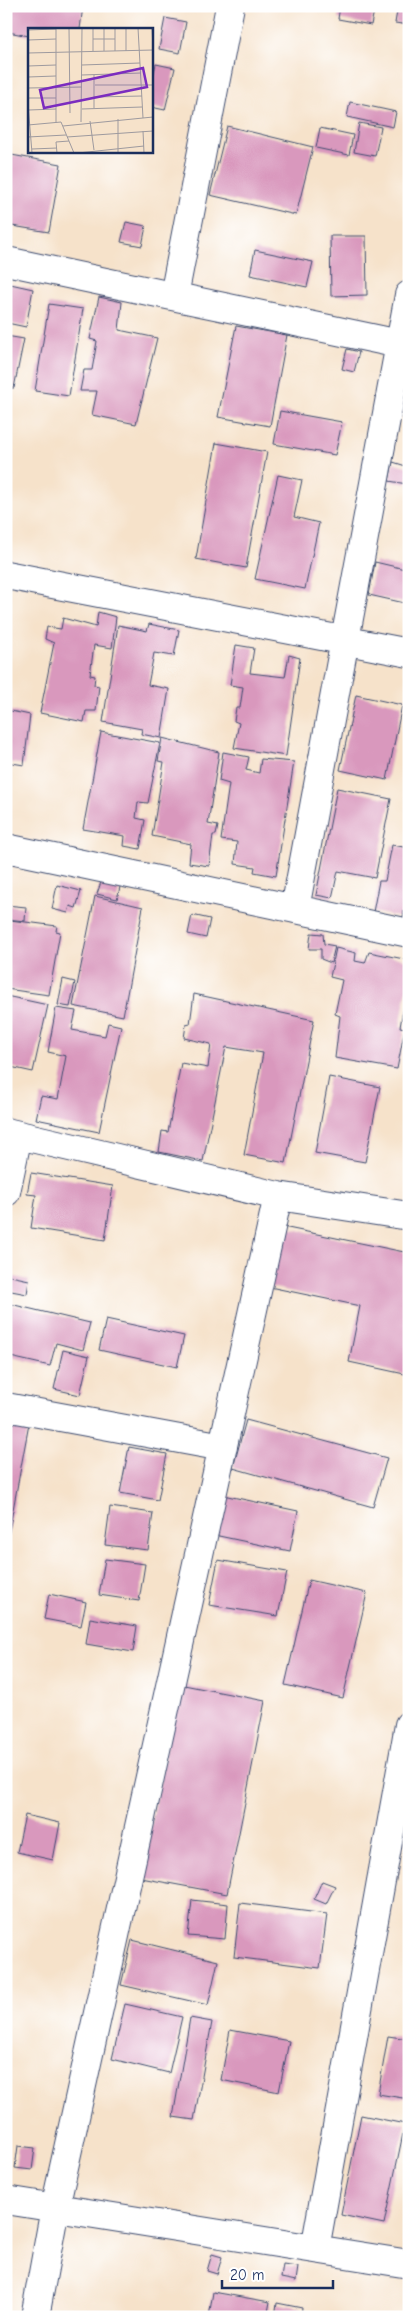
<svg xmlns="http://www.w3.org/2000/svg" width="415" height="2323" font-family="'Comic Neue',sans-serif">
  <rect width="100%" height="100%" fill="#fff"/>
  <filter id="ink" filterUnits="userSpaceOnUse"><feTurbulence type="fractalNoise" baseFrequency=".02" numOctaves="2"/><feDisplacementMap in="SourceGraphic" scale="10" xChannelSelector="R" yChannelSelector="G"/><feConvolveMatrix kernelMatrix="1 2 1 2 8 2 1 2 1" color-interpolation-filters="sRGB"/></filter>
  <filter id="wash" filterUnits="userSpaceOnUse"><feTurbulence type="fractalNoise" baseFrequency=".0096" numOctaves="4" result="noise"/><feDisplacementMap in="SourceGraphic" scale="20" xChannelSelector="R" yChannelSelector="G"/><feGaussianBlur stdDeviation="1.12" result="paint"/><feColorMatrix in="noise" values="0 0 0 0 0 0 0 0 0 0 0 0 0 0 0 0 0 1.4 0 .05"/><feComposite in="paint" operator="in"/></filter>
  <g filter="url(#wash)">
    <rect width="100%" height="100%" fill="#f6e2ca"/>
    <g id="blocks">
      <path fill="#d998bd" d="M 12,6 L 83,6 L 80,29 L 29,29 L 29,36 L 8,32 Z
        M 340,6 L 375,6 L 371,25 L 338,19 Z
        M 398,6 L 409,6 L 409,25 L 395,23 Z
        M 165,18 L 186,22 L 180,53 L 159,49 Z
        M 156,64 L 175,68 L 165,110 L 151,107 L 151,84 Z
        M 350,102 L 396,112 L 393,127 L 347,117 Z
        M 359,123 L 381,127 L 375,156 L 354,152 Z
        M 227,126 L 313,147 L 296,215 L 210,195 Z
        M 320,128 L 353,135 L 349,155 L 316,148 Z
        M 6,154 L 61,164 L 49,232 L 6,225 Z
        M 126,222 L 146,226 L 142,246 L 121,242 Z
        M 330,236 L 366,236 L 367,295 L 331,296 Z
        M 255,250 L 313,262 L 307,287 L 250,275 Z
        M 6,283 L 33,289 L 26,327 L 7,323 Z
        M 99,297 L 122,302 L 119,330 L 157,338 L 136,424 L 92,415 L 97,391 L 80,391 L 84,370 L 92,370 L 97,341 L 90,339 Z
        M 49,304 L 83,309 L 69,396 L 35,391 Z
        M 236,326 L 287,335 L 270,426 L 218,417 Z
        M 6,336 L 24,339 L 14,388 L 6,388 Z
        M 347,349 L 359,352 L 354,372 L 342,369 Z
        M 403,391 L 409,392 L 409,407 L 400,405 Z
        M 280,411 L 342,422 L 335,455 L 274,444 Z
        M 408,431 L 409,431 L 409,449 L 405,447 Z
        M 216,443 L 267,452 L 246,568 L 196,559 Z
        M 393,462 L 409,467 L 407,484 L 389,481 Z
        M 278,475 L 302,480 L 294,517 L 319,523 L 305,589 L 255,579 Z
        M 375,562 L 409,570 L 409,604 L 369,595 Z
        M 98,612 L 116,617 L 112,648 L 94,645 L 90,675 L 95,676 L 94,685 L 99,686 L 96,711 L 86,711 L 84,722 L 40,713 L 54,643 L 45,639 L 47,627 L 61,629 L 63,618 L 96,627 Z
        M 149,624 L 179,630 L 174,656 L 154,653 L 148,685 L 169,689 L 161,738 L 141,734 L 142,729 L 103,722 L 118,625 L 147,631 Z
        M 236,645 L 254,648 L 250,673 L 285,677 L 289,655 L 300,658 L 286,756 L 234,748 L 239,723 L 234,721 L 236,708 L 240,708 L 243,687 L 230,685 Z
        M 356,695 L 402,705 L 387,780 L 340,770 Z
        M 6,710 L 30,715 L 24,765 L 6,762 Z
        M 101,732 L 160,743 L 148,803 L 138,802 L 136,818 L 145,820 L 140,849 L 124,846 L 125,836 L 83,829 Z
        M 162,738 L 219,752 L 208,824 L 218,826 L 216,835 L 213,835 L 209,866 L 189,863 L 191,844 L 152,836 L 164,762 L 158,761 Z
        M 223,752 L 249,757 L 246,770 L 259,773 L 261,759 L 294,762 L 276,876 L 254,872 L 255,867 L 235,864 L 237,842 L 221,840 L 229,784 L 219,781 Z
        M 337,788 L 391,799 L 375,878 L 338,871 L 332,898 L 316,895 Z
        M 392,845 L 409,848 L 409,912 L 404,911 L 403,918 L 373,912 L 379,881 L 385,881 Z
        M 102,879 L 121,883 L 117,899 L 97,894 Z
        M 57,885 L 81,891 L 76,908 L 70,906 L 68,913 L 52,909 Z
        M 95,896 L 143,907 L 123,1016 L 73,1006 Z
        M 6,905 L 26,907 L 25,921 L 6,919 Z
        M 192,915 L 210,919 L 206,938 L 188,934 Z
        M 10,920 L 57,926 L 56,931 L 60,932 L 49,995 L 6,989 L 6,954 L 9,937 L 6,937 L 6,929 Z
        M 311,933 L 323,934 L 324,944 L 335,946 L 331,963 L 321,959 L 321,949 L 309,949 Z
        M 336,948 L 356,953 L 355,961 L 365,963 L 369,952 L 409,960 L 409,977 L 400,1027 L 405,1028 L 397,1069 L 335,1058 L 340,1016 L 335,1014 L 342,980 L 330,977 Z
        M 63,979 L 75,982 L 70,1007 L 58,1005 Z
        M 194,994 L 314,1020 L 286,1163 L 244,1155 L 263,1053 L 226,1047 L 203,1161 L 159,1152 L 162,1131 L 168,1132 L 181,1063 L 208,1068 L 211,1044 L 184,1038 L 186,1025 L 190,1024 Z
        M 6,996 L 48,1005 L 33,1072 L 6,1066 Z
        M 56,1008 L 76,1011 L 72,1030 L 105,1036 L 108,1023 L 121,1026 L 99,1132 L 36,1119 L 41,1096 L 58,1099 L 66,1056 L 48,1052 Z
        M 329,1077 L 380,1087 L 365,1162 L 315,1153 Z
        M 31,1173 L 113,1186 L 105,1240 L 31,1228 L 36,1195 L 27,1194 Z
        M 278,1226 L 409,1253 L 409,1375 L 349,1362 L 360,1306 L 265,1286 Z
        M 6,1275 L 29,1280 L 27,1294 L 6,1290 Z
        M 6,1303 L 90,1323 L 83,1350 L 56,1343 L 50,1366 L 6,1356 Z
        M 106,1319 L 184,1336 L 177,1367 L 99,1350 Z
        M 63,1350 L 89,1356 L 80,1395 L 54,1389 Z
        M 6,1420 L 29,1424 L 7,1542 L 6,1542 Z
        M 246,1420 L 387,1458 L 373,1507 L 233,1468 Z
        M 129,1447 L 167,1454 L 158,1500 L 120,1493 Z
        M 223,1495 L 298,1511 L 290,1551 L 214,1535 Z
        M 110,1507 L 153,1513 L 148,1550 L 105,1545 Z
        M 105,1559 L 145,1564 L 139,1601 L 99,1595 Z
        M 218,1560 L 287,1572 L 278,1616 L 209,1605 Z
        M 309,1580 L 367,1593 L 343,1698 L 285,1685 Z
        M 49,1594 L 86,1602 L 81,1626 L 44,1619 Z
        M 90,1618 L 137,1626 L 133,1652 L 86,1644 Z
        M 179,1684 L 265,1701 L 227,1894 L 141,1878 Z
        M 25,1815 L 60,1823 L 53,1860 L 17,1852 Z
        M 322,1881 L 335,1886 L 326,1904 L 314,1899 Z
        M 192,1900 L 228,1904 L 225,1939 L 188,1936 Z
        M 240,1903 L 327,1914 L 320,1968 L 234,1957 Z
        M 132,1940 L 218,1961 L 208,2005 L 121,1985 Z
        M 125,2004 L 182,2017 L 169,2073 L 112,2059 Z
        M 190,2018 L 212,2022 L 194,2120 L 173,2117 Z
        M 230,2030 L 289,2041 L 279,2092 L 221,2080 Z
        M 388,2036 L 409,2039 L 409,2099 L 378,2094 Z
        M 361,2115 L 405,2124 L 384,2224 L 341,2215 Z
        M 18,2146 L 35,2148 L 32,2170 L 15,2168 Z
        M 212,2254 L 222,2257 L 217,2274 L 207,2271 Z
        M 283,2265 L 298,2267 L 296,2281 L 281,2278 Z
        M 213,2292 L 270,2302 L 267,2317 L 209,2317 Z
        M 277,2303 L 302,2308 L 301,2317 L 275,2317 Z"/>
    </g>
  </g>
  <g filter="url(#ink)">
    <use href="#blocks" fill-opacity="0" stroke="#3c4a6e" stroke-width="1"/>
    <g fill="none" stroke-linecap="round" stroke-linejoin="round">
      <defs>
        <path id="street" d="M 6,261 L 409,346
          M 174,296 L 230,6
          M 6,575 L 409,653
          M 6,848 L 409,933
          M 295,909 L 409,295
          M 6,1132 L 278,1196 L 409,1216
          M 6,1192 L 18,1135
          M 6,1407 L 223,1447
          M 6,2200 L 409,2264
          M 315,2249 L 409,1725
          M 35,2317 L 55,2208 L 278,1196"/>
      </defs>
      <use href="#street" stroke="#3c4a6e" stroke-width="30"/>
      <use href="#street" stroke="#fff" stroke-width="28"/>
    </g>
  </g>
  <g transform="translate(28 28)">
    <rect width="125" height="125" fill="#f6e2ca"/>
    <path fill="none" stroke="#9e9a9f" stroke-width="1" d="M 28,0 L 28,95M 41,0 L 42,85M 65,0 L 65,23M 76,0 L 76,23M 87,0 L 87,23M 98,0 L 98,23M 110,0 L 115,90M 124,0 L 125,20M 0,2 L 28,1M 65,11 L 87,11M 0,12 L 28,11M 0,25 L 125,22M 54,37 L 112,35M 0,38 L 28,37M 54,47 L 113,45M 66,47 L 66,80M 0,49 L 28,48M 67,57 L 125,57M 0,60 L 54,59M 66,69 L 114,68M 0,70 L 28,70M 0,76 L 4,125M 54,81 L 114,79M 1,82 L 28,81M 62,93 L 66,122M 53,94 L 54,0M 0,97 L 33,94 L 46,125M 35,98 L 125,89M 115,103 L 116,125M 0,109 L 38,107M 39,109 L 125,103M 4,121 L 29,120M 29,125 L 28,114 L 41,113M 50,125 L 116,118M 90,125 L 90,91"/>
    <path fill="#7b2cbf" fill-opacity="0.15" stroke="#7b2cbf" stroke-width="2.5" d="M 115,40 L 119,59 L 16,80 L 12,62 Z"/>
    <rect width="125" height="125" fill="none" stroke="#1b2f5e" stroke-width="2.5"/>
  </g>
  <rect width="415" height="2323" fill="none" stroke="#fff" stroke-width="25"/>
  <path d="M222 2280v8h111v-8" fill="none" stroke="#1b2f5e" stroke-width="2.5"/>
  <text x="230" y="2280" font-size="15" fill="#1b2f5e" stroke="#ffffff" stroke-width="4" paint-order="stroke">20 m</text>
</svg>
